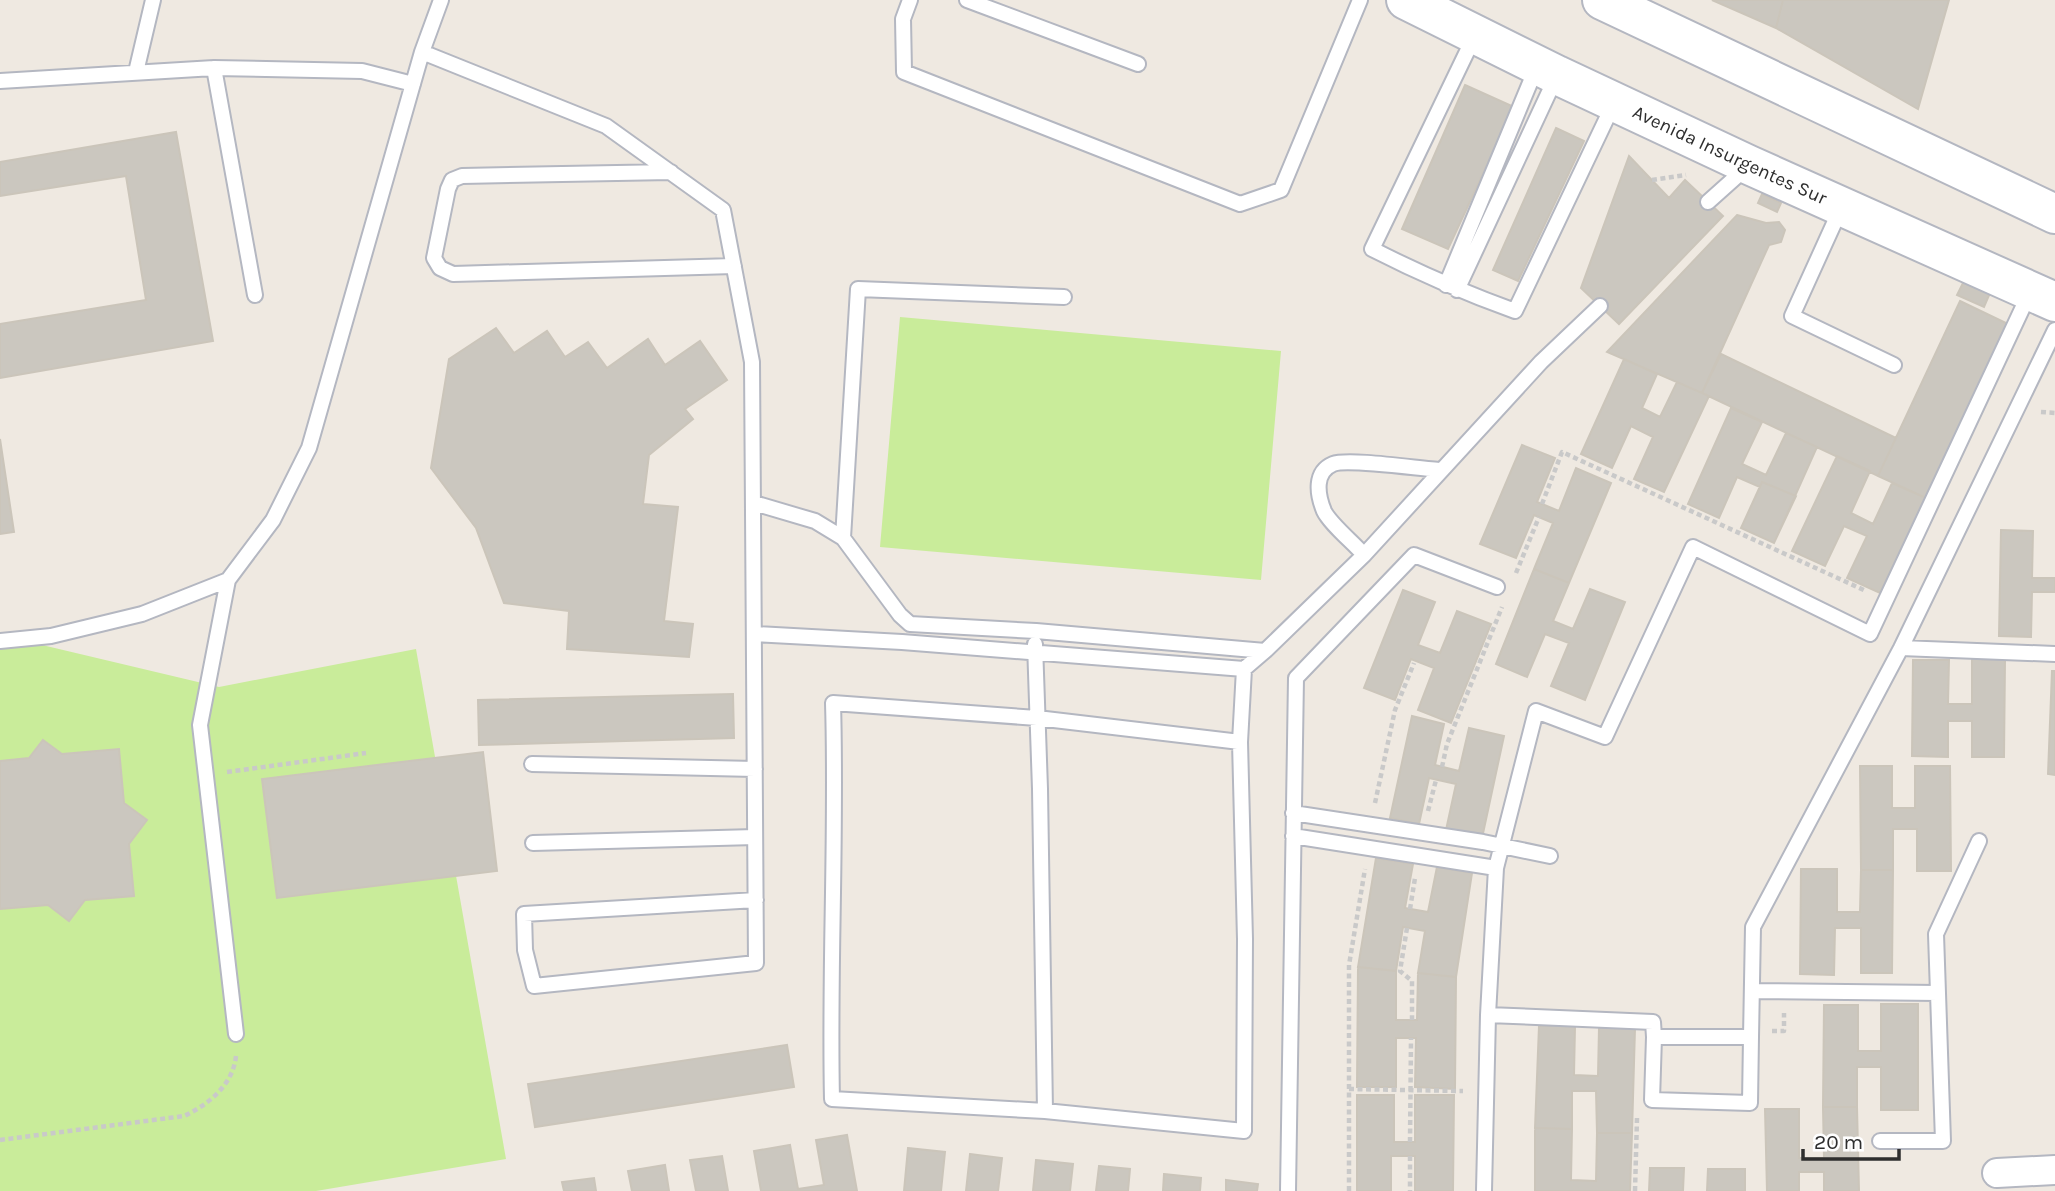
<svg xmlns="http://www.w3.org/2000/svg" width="2055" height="1191" font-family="Karla,sans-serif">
  <rect width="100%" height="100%" fill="#efe9e1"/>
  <path fill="#c9ec9a" d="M 900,317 L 1281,351 L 1261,580 L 880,547 Z
    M 0,635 L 219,687 L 416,649 L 506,1159 L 316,1191 L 0,1191 Z"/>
  <path fill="#cbc7bf" stroke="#cbc5ba" stroke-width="2" d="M 1712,0 L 1783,0 L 1776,28 Z
    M 1783,0 L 1949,0 L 1918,109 L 1776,28 Z
    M 1465,85 L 1514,107 L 1448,249 L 1402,229 Z
    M 1556,128 L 1584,141 L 1518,281 L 1493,270 Z
    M 176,132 L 213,341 L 0,378 L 0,324 L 146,300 L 126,176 L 0,196 L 0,162 Z
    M 1629,156 L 1669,198 L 1685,180 L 1723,216 L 1619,324 L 1581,288 Z
    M 1762,194 L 1781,203 L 1777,212 L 1758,203 Z
    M 1737,215 L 1766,223 L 1779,222 L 1785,230 L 1781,242 L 1769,245 L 1702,393 L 1607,352 Z
    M 1964,281 L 1990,293 L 1984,307 L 1957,295 Z
    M 1960,301 L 2008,324 L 1926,498 L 1878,476 Z
    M 496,328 L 514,353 L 547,331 L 565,357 L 588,342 L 607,368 L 648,339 L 665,365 L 700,341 L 727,380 L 685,409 L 693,419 L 649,455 L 643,504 L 678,507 L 664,621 L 693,624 L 689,657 L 567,649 L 569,611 L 504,603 L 476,528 L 431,468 L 449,359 Z
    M 1721,354 L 1896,438 L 1878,476 L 1702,393 Z
    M 1624,359 L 1657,374 L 1642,408 L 1660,417 L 1677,382 L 1709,396 L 1664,492 L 1634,479 L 1653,437 L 1631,426 L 1612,468 L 1581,454 Z
    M 1731,408 L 1762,422 L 1742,464 L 1766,475 L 1786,433 L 1817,447 L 1774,543 L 1741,528 L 1760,487 L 1737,477 L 1719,518 L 1688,504 Z
    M 0,439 L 14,532 L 0,534 Z
    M 1522,445 L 1555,458 L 1537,502 L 1542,504 L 1559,511 L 1576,468 L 1611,483 L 1569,583 L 1534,569 L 1553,523 L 1534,515 L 1516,558 L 1480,544 Z
    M 1837,456 L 1870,471 L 1851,513 L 1873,524 L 1892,483 L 1926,498 L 1880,593 L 1847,578 L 1867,536 L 1844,526 L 1825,566 L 1792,551 Z
    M 1762,482 L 1796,496 L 1774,543 L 1741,528 Z
    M 2001,530 L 2033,531 L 2032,578 L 2055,578 L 2055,592 L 2032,592 L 2031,637 L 1999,636 Z
    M 1534,569 L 1569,583 L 1553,621 L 1573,629 L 1590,589 L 1625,602 L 1585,700 L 1551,686 L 1569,643 L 1545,634 L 1527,677 L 1496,664 Z
    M 1403,590 L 1435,602 L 1418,645 L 1440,653 L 1457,611 L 1491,624 L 1451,723 L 1418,710 L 1434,668 L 1411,659 L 1395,700 L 1364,688 Z
    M 1972,659 L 2005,660 L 2004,757 L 1972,757 L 1972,721 L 1948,721 L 1948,757 L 1912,756 L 1913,660 L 1949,660 L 1948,704 L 1972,704 Z
    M 2052,671 L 2055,671 L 2055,775 L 2048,774 Z
    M 733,694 L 734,738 L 479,745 L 478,700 Z
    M 1412,716 L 1444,724 L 1435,765 L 1459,771 L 1469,728 L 1504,736 L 1482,838 L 1446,830 L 1456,784 L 1429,778 L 1419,824 L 1390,818 Z
    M 43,740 L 62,754 L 119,749 L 124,803 L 147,820 L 129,844 L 134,896 L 85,900 L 69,921 L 48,905 L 0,909 L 0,761 L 29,758 Z
    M 483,752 L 497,871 L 277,898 L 262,779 Z
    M 1860,766 L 1892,766 L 1892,808 L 1915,808 L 1915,766 L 1950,766 L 1951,871 L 1917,871 L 1917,829 L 1893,829 L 1893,870 L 1861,870 Z
    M 1376,858 L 1413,864 L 1405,908 L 1428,912 L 1437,867 L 1472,873 L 1456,977 L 1418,973 L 1425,931 L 1403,927 L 1396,971 L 1358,967 Z
    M 1801,869 L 1837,869 L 1837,912 L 1860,912 L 1861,870 L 1893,870 L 1892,973 L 1861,973 L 1861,928 L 1835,928 L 1834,975 L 1800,974 Z
    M 1358,967 L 1396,971 L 1396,1020 L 1417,1020 L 1418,973 L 1456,977 L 1455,1089 L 1415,1087 L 1416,1038 L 1396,1038 L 1396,1087 L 1357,1087 Z
    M 1881,1004 L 1918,1004 L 1918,1110 L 1881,1110 L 1881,1067 L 1857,1067 L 1857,1107 L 1823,1107 L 1824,1005 L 1858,1005 L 1858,1051 L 1881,1051 Z
    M 1539,1026 L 1575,1026 L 1574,1075 L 1598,1076 L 1599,1028 L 1635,1028 L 1632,1133 L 1597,1133 L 1596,1091 L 1572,1091 L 1572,1129 L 1535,1128 Z
    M 787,1045 L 794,1087 L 535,1127 L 528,1084 Z
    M 1357,1095 L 1394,1095 L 1394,1142 L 1415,1142 L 1415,1095 L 1454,1095 L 1453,1191 L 1415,1191 L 1415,1156 L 1391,1156 L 1391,1191 L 1357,1191 Z
    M 1823,1107 L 1857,1107 L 1859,1191 L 1824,1191 L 1824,1172 L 1799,1172 L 1799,1191 L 1767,1191 L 1765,1109 L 1799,1109 L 1799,1158 L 1824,1158 Z
    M 1535,1128 L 1572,1129 L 1571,1180 L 1596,1181 L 1597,1133 L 1632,1133 L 1630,1191 L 1535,1191 Z
    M 847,1135 L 857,1191 L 761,1191 L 754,1151 L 790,1145 L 798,1189 L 824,1185 L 816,1140 Z
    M 908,1148 L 945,1152 L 941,1191 L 904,1191 Z
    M 970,1154 L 1002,1158 L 998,1191 L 966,1191 Z
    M 722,1156 L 728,1191 L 696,1191 L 690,1160 Z
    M 1036,1160 L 1073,1164 L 1070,1191 L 1033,1191 Z
    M 665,1165 L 669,1191 L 632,1191 L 628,1171 Z
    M 1099,1166 L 1130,1169 L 1128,1191 L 1096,1191 Z
    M 1650,1168 L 1684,1168 L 1683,1191 L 1649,1191 Z
    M 1708,1169 L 1745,1169 L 1745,1191 L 1707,1191 Z
    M 1164,1174 L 1201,1178 L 1200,1191 L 1163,1191 Z
    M 594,1178 L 596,1191 L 564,1191 L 562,1182 Z
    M 1226,1180 L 1258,1184 L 1257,1191 L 1226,1191 Z"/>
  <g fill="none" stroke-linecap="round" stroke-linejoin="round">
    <defs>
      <path id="service" d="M 441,0 L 422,52 L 606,126 L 723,210 L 752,362 L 756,963 L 534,986 L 525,950 L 524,914 L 756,900
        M 910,0 L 903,19 L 904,72 L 1240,204 L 1281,190 L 1360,0
        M 967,0 L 1138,64
        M 1475,35 L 1372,249 C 1419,273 1465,293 1515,311 L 1614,103
        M 214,68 L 255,295
        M 136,72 L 153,0
        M 0,81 L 214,68 L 362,71 L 413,84
        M 671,172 L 462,176 L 452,180 L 448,189 L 434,258 L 440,268 L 453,274 L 734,266
        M 1708,202 L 1746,168
        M 1841,208 L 1792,316 L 1894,365
        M 1446,285 L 1537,66
        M 1457,290 L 1557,75
        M 754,503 L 815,521 L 843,538 L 900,615 L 910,624 L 1036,631 L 1265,651 L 1244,669 L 902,642 L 755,634
        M 843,538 L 858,289 L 1064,297
        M 1364,555 C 1354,543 1330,524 1324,511 C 1317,494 1314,472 1333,464 C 1348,458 1421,469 1441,470
        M 228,580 L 200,725 L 236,1034
        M 0,641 L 51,636 L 142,614 L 228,580 L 273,520 L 309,448 L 422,52
        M 1035,644 L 1040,789 L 1045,1111
        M 1901,648 L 2055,654
        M 1265,651 L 1364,555 L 1541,362 L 1600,306
        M 1240,742 L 1037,718 L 833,703 C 837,835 829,967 832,1099 L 1045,1111 L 1244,1131 L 1245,939 L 1240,742 L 1244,669
        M 532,764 L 755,769
        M 1293,813 L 1483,842 L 1550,856
        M 1293,836 L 1496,868 L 1488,1015 L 1653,1022 L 1654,1037 L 1751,1037 L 1753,927 L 1901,648 L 2055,330
        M 533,843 L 755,837
        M 1496,868 L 1536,711 L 1605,737 L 1693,547 L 1870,634 L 2030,292
        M 1752,991 L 1938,993
        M 1654,1037 L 1652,1100 L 1750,1103 L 1751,1037
        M 1880,1141 L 1943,1141 L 1936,934 L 1979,841
        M 1288,1191 L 1296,678 L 1414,555 L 1497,587
        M 1484,1191 L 1488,1015"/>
      <path id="minor" d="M 1997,1173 L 2055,1170"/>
      <g id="secondary">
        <path id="s1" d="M 1406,0 L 1557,75 L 1749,165 L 2055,302"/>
        <path d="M 1602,0 L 2055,214"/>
      </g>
    </defs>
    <use href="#service" stroke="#b4b7c1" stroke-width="18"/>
    <use href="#minor" stroke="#b4b7c1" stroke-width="32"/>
    <use href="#secondary" stroke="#b4b7c1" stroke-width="42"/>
    <path stroke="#c9c9c9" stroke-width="4.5" stroke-dasharray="5 3.5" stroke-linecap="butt" d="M 1652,180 L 1686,175
      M 2041,412 L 2055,413
      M 1542,504 L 1562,452 L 1866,591
      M 1516,573 L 1539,517
      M 1442,767 L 1447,744 L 1502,607
      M 227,772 L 366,753
      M 1375,803 L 1395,710 L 1414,663
      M 1428,811 L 1436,780
      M 1410,909 L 1415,878
      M 1407,928 L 1400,971 L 1412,981 L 1412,1020
      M 1772,1031 L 1784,1031 L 1784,1013
      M 1349,1089 L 1463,1091
      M 0,1140 L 184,1116 C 208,1105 233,1085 236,1056
      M 1410,1142 L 1411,1038
      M 1410,1156 L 1410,1191
      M 1349,1191 L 1349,965 L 1365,869
      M 1635,1191 L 1637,1118"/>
    <use href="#service" stroke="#fff" stroke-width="14"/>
    <use href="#minor" stroke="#fff" stroke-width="28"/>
    <use href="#secondary" stroke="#fff" stroke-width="38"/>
  </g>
  <g text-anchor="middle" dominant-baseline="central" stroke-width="7" stroke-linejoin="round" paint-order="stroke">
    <g font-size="19" fill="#2e2e2e" stroke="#fff">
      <text stroke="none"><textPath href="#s1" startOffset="359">Avenida Insurgentes Sur</textPath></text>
    </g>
  </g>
  <path d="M1803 1149v10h96v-10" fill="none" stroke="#2e2e2e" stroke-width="3.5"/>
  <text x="1814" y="1149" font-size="21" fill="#2e2e2e" stroke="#ffffff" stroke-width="5" paint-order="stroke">20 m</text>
</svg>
